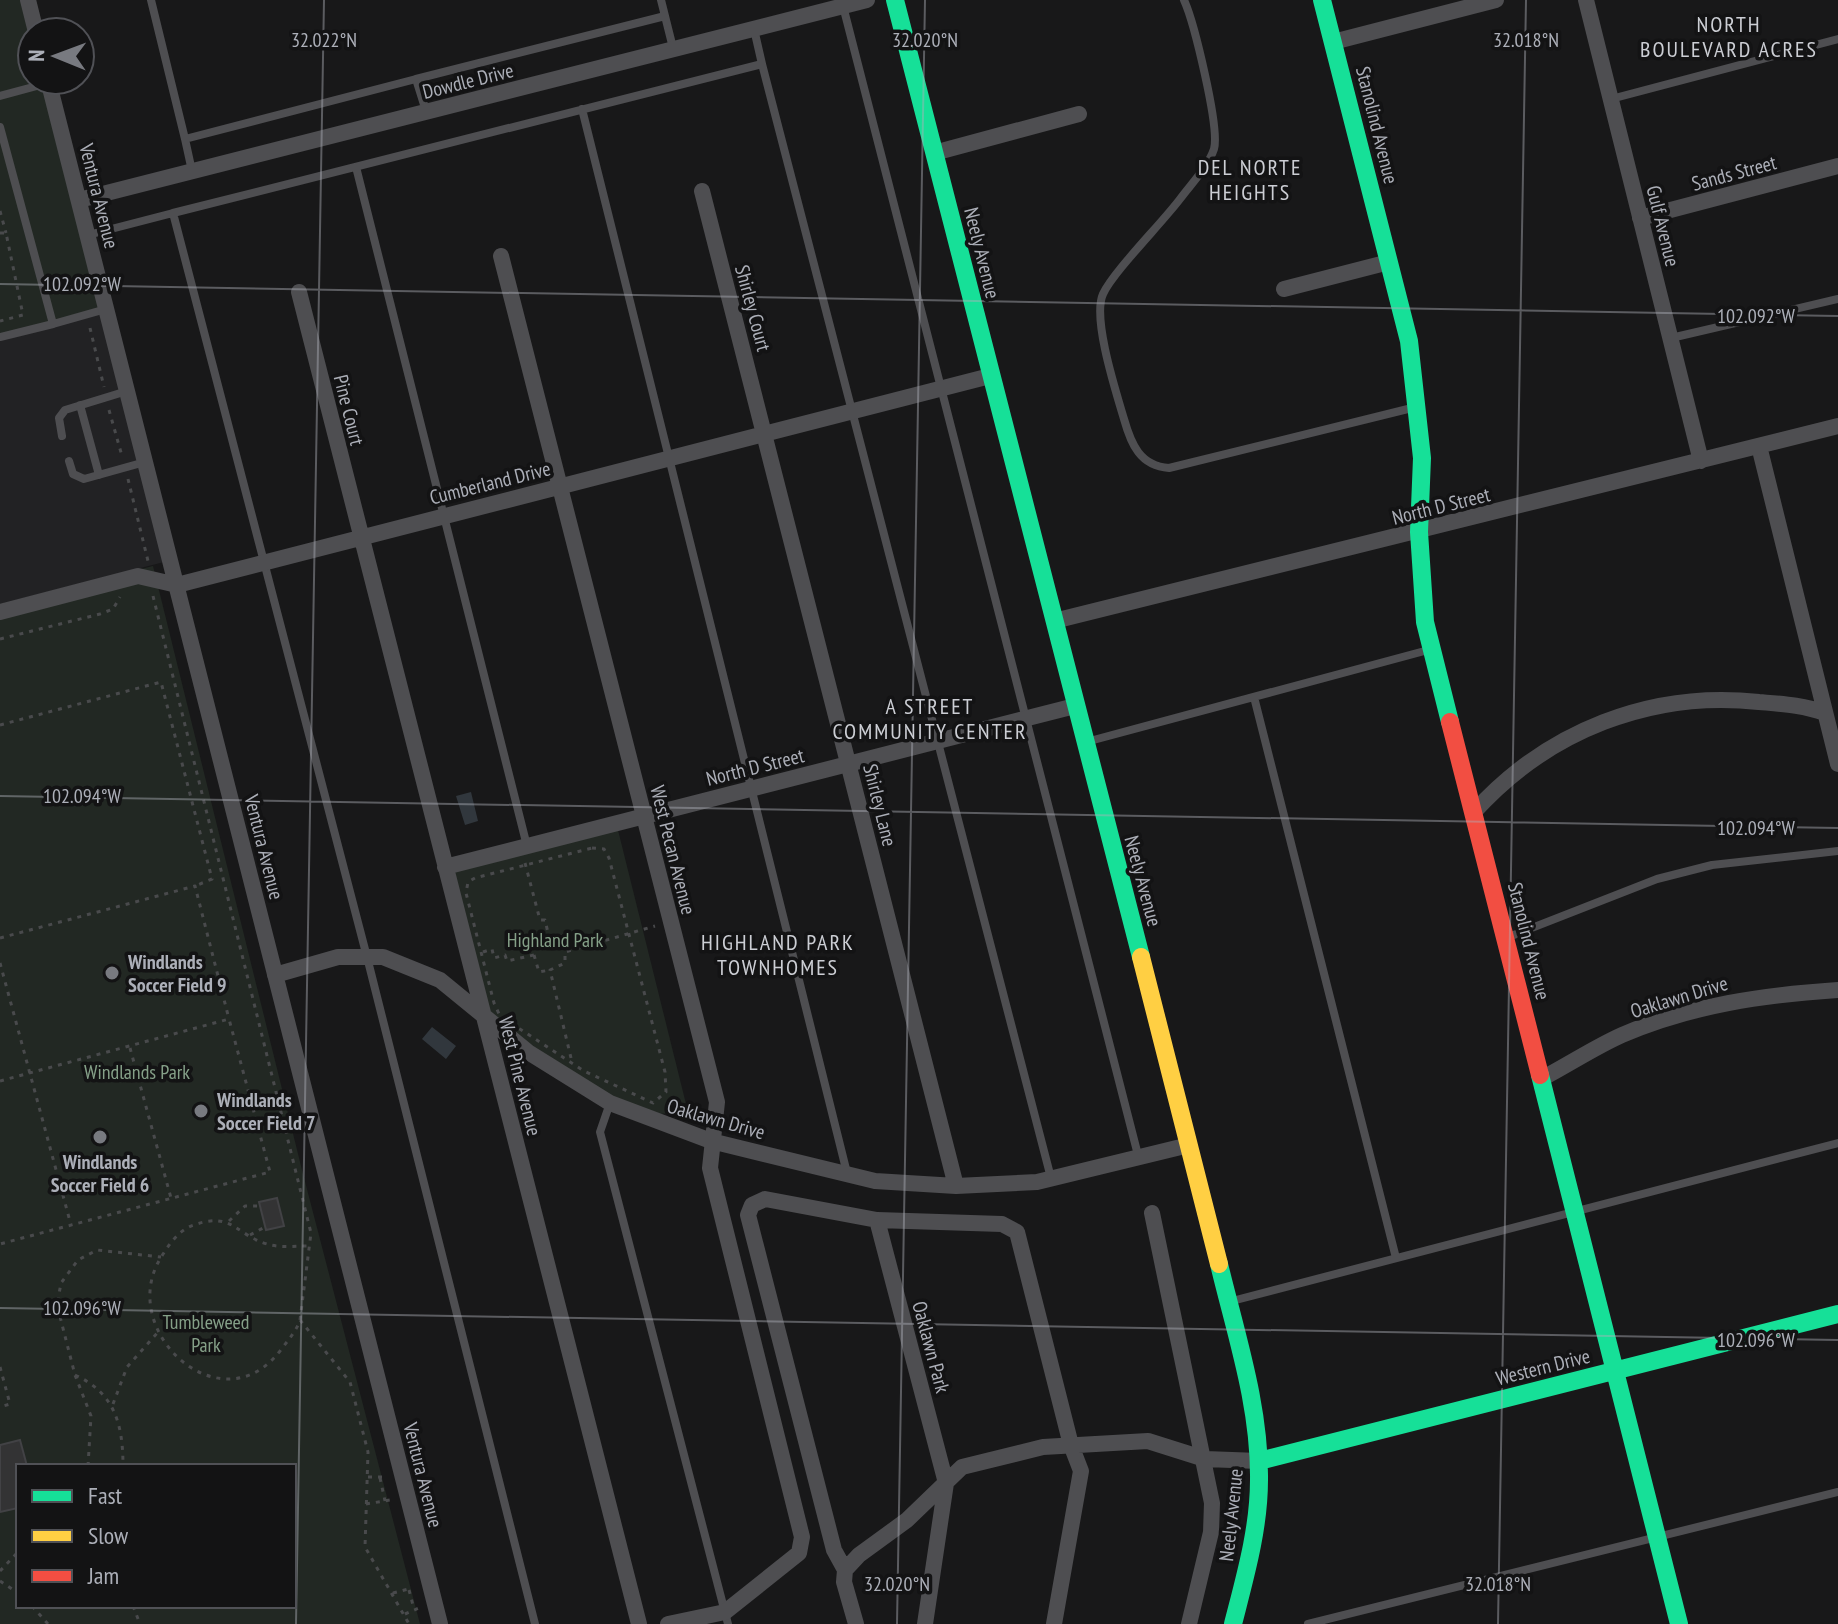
<svg xmlns="http://www.w3.org/2000/svg" width="1838" height="1624" font-family="'PT Sans Narrow',sans-serif">
  <rect width="100%" height="100%" fill="#181819"/>
  <path fill="#222224" d="M 100,313 L 164,562 L 0,604 L 0,338 Z"/>
  <path fill="#222823" fill-rule="evenodd" d="M 0,0 L 21,0 L 32,42 L 32,80 L 42,80 L 100,313 L 0,338 Z
    M 153,566 L 302,1170 L 420,1624 L 0,1624 L 0,604 ZM 18,1466 L 294,1466 L 294,1606 L 18,1606 Z
    M 616,822 L 688,1112 L 641,1115 L 483,1014 L 446,866 Z"/>
  <path fill="#31373d" d="M 471,792 L 478,821 L 465,825 L 456,796 Z
    M 432,1027 L 456,1046 L 446,1059 L 422,1039 Z"/>
  <path fill="#333334" stroke="#424245" stroke-width="2" d="M 277,1198 L 284,1226 L 266,1230 L 259,1202 Z
    M 20,1440 L 27,1466 L 18,1466 L 18,1508 L 0,1512 L 0,1445 Z"/>
  <g fill="none" stroke-linecap="round" stroke-linejoin="round">
    <path stroke="#494a4c" stroke-width="3" stroke-dasharray="4 6" stroke-linecap="butt" d="M 0,211 L 6,233
      M 0,233 L 6,233 L 23,315 L 0,321
      M 90,328 L 104,387
      M 109,410 L 122,456
      M 128,479 L 148,561
      M 153,596 L 311,1233 L 300,1320 C 296,1332 288,1340 280,1351 C 221,1427 117,1332 160,1259 C 168,1246 178,1230 194,1225 C 232,1211 236,1235 267,1244 C 279,1248 296,1246 309,1246
      M 0,639 L 100,614 L 113,609 L 120,597
      M 0,725 L 161,682 L 212,879 L 195,886
      M 592,848 L 604,849 L 609,858 L 665,1072 L 666,1092 L 653,1103 L 584,1071 L 500,1016 L 494,1003 L 466,893 L 468,882 L 475,878 Z
      M 525,863 L 540,920 L 545,920 L 549,937 L 561,936 L 565,952
      M 0,938 L 195,886 L 229,1019
      M 483,952 L 492,949 L 494,958 L 505,955 L 507,961 L 534,955 L 534,943 L 549,937
      M 534,955 L 539,972 L 550,970
      M 0,963 L 71,1225
      M 130,1048 L 171,1198
      M 571,1058 L 550,970 L 565,963 L 565,952 L 655,926
      M 0,1081 L 229,1019 L 270,1172 L 0,1244
      M 229,1221 L 245,1206 L 259,1206
      M 250,1235 L 265,1227
      M 300,1320 L 350,1382 L 368,1452 L 365,1547 L 409,1624
      M 0,1367 L 10,1404 L 0,1407
      M 75,1375 C 115,1393 123,1425 123,1466
      M 113,1404 L 127,1367 L 159,1331
      M 88,1466 L 91,1416 L 75,1375 L 57,1305 L 61,1283 L 78,1260 L 97,1250 L 161,1257
      M 368,1477 L 384,1477
      M 380,1478 L 385,1501
      M 366,1504 L 390,1500
      M 0,1571 L 18,1552
      M 0,1581 L 18,1593
      M 409,1590 L 414,1609
      M 393,1593 L 412,1588
      M 32,1606 L 48,1624
      M 133,1606 L 140,1624
      M 405,1614 L 419,1608"/>
    <path stroke="#4e4e51" stroke-width="8" d="M 151,0 L 185,139
      M 661,0 L 673,48
      M 1184,0 C 1194,22 1220,128 1214,149 C 1208,167 1191,184 1180,199 C 1162,223 1113,272 1103,294 C 1092,318 1116,392 1124,419 C 1131,444 1140,466 1169,468 L 1416,407
      M 843,6 L 1139,1159
      M 762,64 L 1051,1178
      M 416,79 L 665,16
      M 0,96 L 48,83
      M 1611,99 L 1838,39
      M 582,109 C 669,464 762,818 847,1173
      M 0,127 L 53,324 L 106,309
      M 356,167 L 527,846
      M 192,171 L 185,139 L 416,79 L 426,111
      M 173,213 L 762,64 L 754,29
      M 88,235 L 173,213 L 367,957 L 535,1624
      M 0,337 L 53,324
      M 1671,338 L 1838,299
      M 80,405 L 99,475
      M 62,436 L 59,418 L 65,410 L 127,391
      M 69,461 L 73,474 L 84,479 L 145,462
      M 1254,697 L 1396,1258
      M 1086,742 L 1432,649
      M 1506,938 L 1657,879 L 1712,865 L 1838,851
      M 610,1103 L 600,1132 L 728,1624
      M 1232,1301 L 1838,1143
      M 1308,1624 L 1838,1492"/>
    <path stroke="#4e4e51" stroke-width="16" d="M 28,0 L 36,32
      M 1586,0 L 1701,461
      M 1333,42 L 1496,0
      M 48,80 L 440,1624
      M 934,153 L 1079,114
      M 702,191 L 956,1186
      M 79,200 L 867,0
      M 1640,218 L 1838,166
      M 501,256 L 717,1102 L 710,1168 L 802,1537 L 799,1553 L 725,1612 L 668,1624
      M 1284,289 L 1389,262
      M 299,292 L 639,1624
      M 1759,446 L 1838,764
      M 0,612 L 138,576 L 177,585 L 990,376
      M 1054,621 L 1838,426
      M 1474,812 C 1547,731 1651,690 1759,702 C 1782,704 1803,705 1825,713
      M 445,867 L 1075,706
      M 275,975 L 338,957 L 383,957 L 440,980 L 528,1052 L 610,1103 L 711,1141 L 875,1181 L 956,1186 L 1037,1182 L 1189,1145
      M 1541,1079 C 1568,1065 1595,1047 1622,1035 C 1692,1005 1763,995 1838,990
      M 1152,1213 L 1212,1503 L 1211,1532 L 1189,1624
      M 877,1220 L 946,1483 L 925,1624
      M 845,1570 L 834,1550 L 748,1215 L 752,1205 L 765,1199 L 877,1220 L 1002,1224 L 1017,1232 L 1071,1445 L 1081,1471 L 1054,1624
      M 856,1624 L 844,1582 L 845,1570 L 859,1555 L 907,1520 L 962,1467 L 1043,1447 L 1148,1441 L 1205,1459 L 1259,1461"/>
    <path stroke="#16e098" stroke-width="18" d="M 895,0 L 1141,957
      M 1322,0 L 1409,341 L 1422,458 L 1419,532 L 1425,622 L 1450,722
      M 1540,1075 L 1679,1624
      M 1219,1264 C 1236,1335 1260,1406 1259,1480 C 1259,1529 1245,1577 1233,1624
      M 1259,1461 L 1838,1314"/>
    <path stroke="#ffcf43" stroke-width="18" d="M 1141,957 L 1219,1264"/>
    <path stroke="#f24e42" stroke-width="18" d="M 1450,722 L 1540,1075"/>
  </g>
  <path fill="none" stroke="#acafb8" stroke-width="2" stroke-opacity="0.45" d="M 0,284 L 1838,316M 0,796 L 1838,828M 0,1308 L 1838,1340M 296,1624 L 324,0M 897,1624 L 925,0M 1498,1624 L 1526,0"/>
  <g fill="#787a80" stroke="#131314" stroke-width="3">
    <circle cx="112" cy="973" r="8"/>
    <circle cx="201" cy="1111" r="8"/>
    <circle cx="100" cy="1137" r="8"/>
  </g>
  <g text-anchor="middle" dominant-baseline="central" stroke-width="7" stroke-linejoin="round" paint-order="stroke">
    <g font-size="20" fill="#acafb8" stroke="#131314">
      <text transform="translate(468 81) rotate(-14)">Dowdle Drive</text>
      <text transform="translate(1377 125) rotate(76)">Stanolind Avenue</text>
      <text transform="translate(1734 173) rotate(-15)">Sands Street</text>
      <text transform="translate(99 196) rotate(76)">Ventura Avenue</text>
      <text transform="translate(1663 226) rotate(76)">Gulf Avenue</text>
      <text transform="translate(982 253) rotate(76)">Neely Avenue</text>
      <text transform="translate(753 308) rotate(75)">Shirley Court</text>
      <text transform="translate(349 410) rotate(76)">Pine Court</text>
      <text transform="translate(490 483) rotate(-14)">Cumberland Drive</text>
      <text transform="translate(1441 506) rotate(-14)">North D Street</text>
      <text transform="translate(755 767) rotate(-14)">North D Street</text>
      <text transform="translate(880 805) rotate(76)">Shirley Lane</text>
      <text transform="translate(264 847) rotate(76)">Ventura Avenue</text>
      <text transform="translate(673 850) rotate(76)">West Pecan Avenue</text>
      <text transform="translate(1143 881) rotate(75)">Neely Avenue</text>
      <text transform="translate(1529 941) rotate(76)">Stanolind Avenue</text>
      <text transform="translate(1679 997) rotate(-17)">Oaklawn Drive</text>
      <text transform="translate(520 1076) rotate(76)">West Pine Avenue</text>
      <text transform="translate(716 1119) rotate(16)">Oaklawn Drive</text>
      <text transform="translate(931 1347) rotate(75)">Oaklawn Park</text>
      <text transform="translate(1543 1367) rotate(-14)">Western Drive</text>
      <text transform="translate(423 1475) rotate(76)">Ventura Avenue</text>
      <text transform="translate(1231 1515) rotate(-84)">Neely Avenue</text>
    </g>
    <g font-size="20" fill="#85a088" stroke="#131314">
      <text x="555" y="940">Highland Park</text>
      <text x="137" y="1072">Windlands Park</text>
      <text x="206" y="1322">Tumbleweed<tspan x="206" dy="23">Park</tspan></text>
    </g>
    <g font-size="20" font-weight="bold" fill="#acafb8" stroke="#131314" text-anchor="start">
      <text x="128" y="962">Windlands<tspan x="128" dy="23">Soccer Field 9</tspan></text>
      <text x="217" y="1100">Windlands<tspan x="217" dy="23">Soccer Field 7</tspan></text>
      <text x="100" y="1162" text-anchor="middle">Windlands<tspan x="100" dy="23">Soccer Field 6</tspan></text>
    </g>
    <g font-size="22" letter-spacing="2" fill="#ccced4" stroke="#131314">
      <text x="1729" y="24">NORTH<tspan x="1729" dy="25">BOULEVARD ACRES</tspan></text>
      <text x="1250" y="167">DEL NORTE<tspan x="1250" dy="25">HEIGHTS</tspan></text>
      <text x="930" y="706">A STREET<tspan x="930" dy="25">COMMUNITY CENTER</tspan></text>
      <text x="778" y="942">HIGHLAND PARK<tspan x="778" dy="25">TOWNHOMES</tspan></text>
    </g>
  </g>
  <g font-size="20" text-anchor="middle" fill="#acafb8" stroke="#131314" stroke-width="7" stroke-linejoin="round" paint-order="stroke">
    <text x="324" y="47">32.022°N</text>
    <text x="925" y="47">32.020°N</text>
    <text x="1526" y="47">32.018°N</text>
    <text x="82" y="291">102.092°W</text>
    <text x="1756" y="323">102.092°W</text>
    <text x="82" y="803">102.094°W</text>
    <text x="1756" y="835">102.094°W</text>
    <text x="82" y="1315">102.096°W</text>
    <text x="1756" y="1347">102.096°W</text>
    <text x="897" y="1591">32.020°N</text>
    <text x="1498" y="1591">32.018°N</text>
  </g>
  <rect x="16" y="1464" width="280" height="144" fill="#131314" stroke="#505156" stroke-width="2"/>
  <rect x="32" y="1490" width="40" height="12" fill="#16e098" stroke="#505156" stroke-width="2"/>
  <text x="88" y="1504" font-size="24" fill="#acafb8">Fast</text>
  <rect x="32" y="1530" width="40" height="12" fill="#ffcf43" stroke="#505156" stroke-width="2"/>
  <text x="88" y="1544" font-size="24" fill="#acafb8">Slow</text>
  <rect x="32" y="1570" width="40" height="12" fill="#f24e42" stroke="#505156" stroke-width="2"/>
  <text x="88" y="1584" font-size="24" fill="#acafb8">Jam</text>
  <g transform="translate(56 56) rotate(271)"><circle r="38" fill="#131314" stroke="#505156" stroke-width="2"/>
  <path d="M0-6L14 30L0 20L-14 30Z" fill="#787a80"/>
  <text y="-12" font-size="22" font-weight="bold" text-anchor="middle" fill="#acafb8">N</text>
  </g>
</svg>
